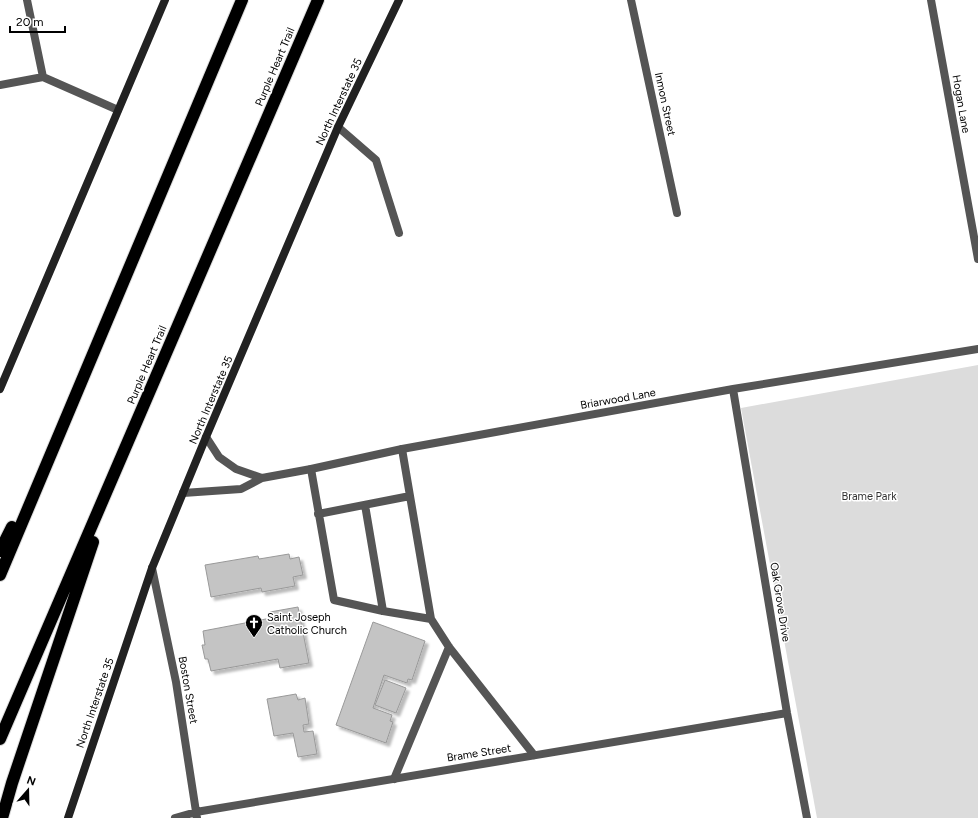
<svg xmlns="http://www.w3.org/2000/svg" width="978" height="818" font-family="Figtree,sans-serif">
  <defs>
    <filter id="shadow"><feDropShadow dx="3.5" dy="3.5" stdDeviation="1" flood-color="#0004"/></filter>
  </defs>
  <rect width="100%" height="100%" fill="#fff"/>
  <path fill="#dcdcdc" d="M 978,365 L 978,818 L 817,818 L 741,408 Z"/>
  <path fill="#c4c4c4" stroke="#999" filter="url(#shadow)" d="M 289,554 L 290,559 L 299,557 L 303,575 L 293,577 L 295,586 L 262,592 L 261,588 L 211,597 L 205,565 L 258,556 L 259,559 Z
    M 298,607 L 309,663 L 280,668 L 278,659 L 211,671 L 208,659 L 205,659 L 202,645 L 205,645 L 203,631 L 271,618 L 270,612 Z
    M 373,622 L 425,641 L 412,680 L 408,679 L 407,683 L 384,675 L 373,708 L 392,715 L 390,721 L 393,722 L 386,743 L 336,725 Z
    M 385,680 L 406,688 L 396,713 L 375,705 Z
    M 296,694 L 298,700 L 305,698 L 309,724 L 303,725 L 304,732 L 313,731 L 317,754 L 298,757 L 293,733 L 274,736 L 267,699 Z"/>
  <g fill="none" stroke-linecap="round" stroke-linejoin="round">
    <defs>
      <path id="motorway" d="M 0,551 L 12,527
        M 0,575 L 242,0
        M 0,739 L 318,0
        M 2,818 L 12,783 L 93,542"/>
    </defs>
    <use href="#motorway" stroke="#dbdbdb" stroke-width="14"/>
    <path stroke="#555" stroke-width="8" d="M 402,449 L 431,619 L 449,647 L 534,755
      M 311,469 L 334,600 L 383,611 L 431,619
      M 365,505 L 383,611
      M 318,514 L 410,496
      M 394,779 L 449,647"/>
    <path stroke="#555" stroke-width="8" d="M 27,0 L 43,77
      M 631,0 L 677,213
      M 931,0 L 978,259
      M 0,85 L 43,77 L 118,110
      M 338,127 L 376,160 L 399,233
      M 733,389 L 787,713 L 807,818
      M 206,437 L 219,457 L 236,469 L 262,478
      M 183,493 L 241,489 L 262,478 L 311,469 L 402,449 L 733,389 L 978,349
      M 152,568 L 176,682 L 197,818
      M 175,818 L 196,812 L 787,713"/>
    <path stroke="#222" stroke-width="8" d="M 0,389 L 165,0
      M 68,818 L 152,568 L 206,437 L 338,127 L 399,0"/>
    <use href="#motorway" stroke="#000" stroke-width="12"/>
  </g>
  <defs>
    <symbol id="church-pin" viewBox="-11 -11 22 30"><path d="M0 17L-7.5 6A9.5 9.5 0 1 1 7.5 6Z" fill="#000" stroke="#fff"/><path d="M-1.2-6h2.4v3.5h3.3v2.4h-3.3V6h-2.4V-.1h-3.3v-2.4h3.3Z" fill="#fff"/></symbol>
  </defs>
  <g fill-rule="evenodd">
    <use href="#church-pin" x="244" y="613" width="20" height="27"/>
  </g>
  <g text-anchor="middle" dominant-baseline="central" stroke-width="3" stroke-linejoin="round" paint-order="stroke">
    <g font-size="11" fill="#000" stroke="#fff">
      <text transform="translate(275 67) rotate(-67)">Purple Heart Trail</text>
      <text transform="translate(339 102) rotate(-65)">North Interstate 35</text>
      <text transform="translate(665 104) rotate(78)">Inmon Street</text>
      <text transform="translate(961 104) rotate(80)">Hogan Lane</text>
      <text transform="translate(147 365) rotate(-67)">Purple Heart Trail</text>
      <text transform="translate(618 399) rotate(-10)">Briarwood Lane</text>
      <text transform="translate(211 400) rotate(-67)">North Interstate 35</text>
      <text transform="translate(780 602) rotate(81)">Oak Grove Drive</text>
      <text transform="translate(188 690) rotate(80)">Boston Street</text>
      <text transform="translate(95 703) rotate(-71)">North Interstate 35</text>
      <text transform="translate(479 753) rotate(-9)">Brame Street</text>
    </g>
    <g font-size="11" fill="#333" stroke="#fff">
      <text x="869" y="496">Brame Park</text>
    </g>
    <g font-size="11" fill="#000" stroke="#fff" text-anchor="start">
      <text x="267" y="617">Saint Joseph<tspan x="267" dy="13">Catholic Church</tspan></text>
    </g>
  </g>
  <g transform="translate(28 790) rotate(20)" stroke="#ffffff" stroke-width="3" paint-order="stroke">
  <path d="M0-3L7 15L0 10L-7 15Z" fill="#000000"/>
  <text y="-6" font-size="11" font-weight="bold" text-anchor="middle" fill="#000000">N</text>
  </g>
  <path d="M10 26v6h55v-6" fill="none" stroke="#000000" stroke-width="2"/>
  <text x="16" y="26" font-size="12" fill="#000000" stroke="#ffffff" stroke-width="3" paint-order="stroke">20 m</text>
</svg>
